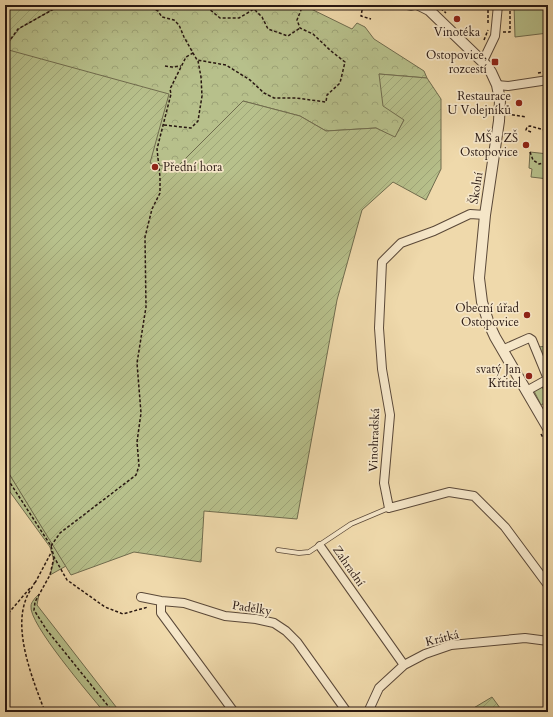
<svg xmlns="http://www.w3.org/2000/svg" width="553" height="717" font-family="Cardo,serif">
  <defs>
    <pattern id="forest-crowns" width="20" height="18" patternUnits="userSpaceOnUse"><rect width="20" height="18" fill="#b7c08b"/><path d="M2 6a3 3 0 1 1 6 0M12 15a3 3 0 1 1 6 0" fill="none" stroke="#9da477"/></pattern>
    <pattern id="garden-furrows" width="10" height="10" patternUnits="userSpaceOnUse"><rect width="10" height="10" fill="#b7c08b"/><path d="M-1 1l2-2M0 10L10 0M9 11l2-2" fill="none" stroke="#9da477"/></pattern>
  </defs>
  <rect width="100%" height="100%" fill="#efd9ab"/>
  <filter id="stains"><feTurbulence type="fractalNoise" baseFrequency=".005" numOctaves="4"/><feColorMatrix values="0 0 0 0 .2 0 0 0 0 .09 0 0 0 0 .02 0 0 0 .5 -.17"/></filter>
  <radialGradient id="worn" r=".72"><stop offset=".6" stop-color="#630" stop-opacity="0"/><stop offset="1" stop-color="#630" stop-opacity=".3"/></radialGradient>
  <path fill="#b7c08b" stroke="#706c4e" d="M 514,5 L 547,5 L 548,33 L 515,37 Z
    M 530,152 L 548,154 L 548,179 L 531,177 L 532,169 L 529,168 Z
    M 548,346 L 548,373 L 538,347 Z
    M 541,385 L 548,398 L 548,401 L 541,405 L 533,389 Z
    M 5,467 L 66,566 L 50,575 L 54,561 L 50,547 L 5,485 Z
    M 39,594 L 37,605 L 120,712 L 104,712 C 91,696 28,623 31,606 C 31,602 36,597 39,594 Z"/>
  <path fill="url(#forest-crowns)" stroke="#706c4e" d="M 61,5 L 303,5 L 352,29 L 357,23 L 365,27 L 374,39 L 424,71 L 427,78 L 379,74 L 404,120 L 395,138 L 376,128 L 326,131 L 300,116 L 243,101 L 176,169 L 150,163 L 5,49 L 5,47 L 18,29 Z"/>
  <path fill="url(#garden-furrows)" stroke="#706c4e" d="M 5,5 L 60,5 L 20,28 L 5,47 Z
    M 5,49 L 169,94 L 150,163 L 175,169 L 243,101 L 300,116 L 326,131 L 376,128 L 395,137 L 404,120 L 383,106 L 379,74 L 427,78 L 441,99 L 441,169 L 426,200 L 393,182 L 362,210 L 337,300 L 297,519 L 204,511 L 201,562 L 134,552 L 71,575 L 5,467 Z
    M 492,697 L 503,712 L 467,712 Z"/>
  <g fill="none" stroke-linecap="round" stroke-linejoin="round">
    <defs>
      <path id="service" d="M 396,5 L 411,8 L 415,7
        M 278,550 L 299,553 L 309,552 L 351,524 L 389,508"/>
      <path id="minor" d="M 483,61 L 495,36 L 498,5
        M 497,85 L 508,86 L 548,80
        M 485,215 L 470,214 L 434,231 L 401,243 L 382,262 L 379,328 L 382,369 L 390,415 L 384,483 L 389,508 L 449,492 L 474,496 L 505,527 L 548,585
        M 502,350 L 529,338 L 532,340 L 548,379 L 530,389
        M 320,546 L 404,665
        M 141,597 L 161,601 L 184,603 L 225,616 L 256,619 L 274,623 L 286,631 L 297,642 L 347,712
        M 161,601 L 161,613 L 234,712
        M 368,712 L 379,688 L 404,665 L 425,654 L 451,645 L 525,638 L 548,641"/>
      <path id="tertiary" d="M 419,5 L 429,10 L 487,66 L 491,72 L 497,85 L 500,100 L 499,121 L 485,215 L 479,278 L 482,302 L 489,324 L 495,337 L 548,428"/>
    </defs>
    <use href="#service" stroke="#5a4838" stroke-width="5.5"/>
    <use href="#minor" stroke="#5a4838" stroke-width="10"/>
    <use href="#tertiary" stroke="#5a4838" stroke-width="12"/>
    <path stroke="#281711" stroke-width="1.5" stroke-dasharray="3 2" stroke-linecap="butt" d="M 130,5 L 134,9 L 144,5
      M 147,5 L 158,11 L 162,17 L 174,20 L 179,25 L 184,37 L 197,60 L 226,65 L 250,80 L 264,93 L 274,98 L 296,98 L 326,102 L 327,95 L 340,83 L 345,62 L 331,51 L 313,34 L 300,28 L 297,20 L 303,5
      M 202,5 L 208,8 L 220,18 L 239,18 L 254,9 L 262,17 L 268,29 L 288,36 L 300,28
      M 363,5 L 361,16 L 371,19
      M 384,5 L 392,7
      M 437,5 L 446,13
      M 488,5 L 488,23
      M 503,32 L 510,32 L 510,5
      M 484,40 L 488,30
      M 5,47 L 18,29 L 61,5
      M 165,66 L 172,67 L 181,66
      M 538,73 L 548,71
      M 507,114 L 526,117
      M 164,125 L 191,128 L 198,121 L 202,96 L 201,77 L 198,61
      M 531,132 L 526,130 L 527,127 L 530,126 L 548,131
      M 530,152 L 533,160 L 539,164 L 548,162
      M 545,390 L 548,395
      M 541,434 L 548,447
      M 5,475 L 51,546 L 54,557 L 67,580 L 105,607 L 123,614 L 148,607
      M 51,546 L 60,533 L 136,475 L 139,466 L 137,442 L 141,413 L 137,363 L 146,307 L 145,237 L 152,209 L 160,193 L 160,177 L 157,149 L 171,94 L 170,89 L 186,57 L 193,53
      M 54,557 L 50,575 L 35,602 L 34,610 L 46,629 L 113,712
      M 35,582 C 32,588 28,593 26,599 C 13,632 33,680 45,712
      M 35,583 L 52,551
      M 5,617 L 31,587"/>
    <use href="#service" stroke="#f5e6c8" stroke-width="4"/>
    <use href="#minor" stroke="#f5e6c8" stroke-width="8"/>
    <use href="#tertiary" stroke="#f5e6c8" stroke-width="10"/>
  </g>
  <g fill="#8f2418" stroke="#f5e6c8" stroke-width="1.5">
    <circle cx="457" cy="19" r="4"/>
    <rect x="491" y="58" width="8" height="8" rx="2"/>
    <circle cx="519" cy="103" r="4"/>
    <circle cx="526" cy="145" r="4"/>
    <circle cx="155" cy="167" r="4"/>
    <circle cx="527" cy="315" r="4"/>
    <circle cx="529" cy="376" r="4"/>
  </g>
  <g text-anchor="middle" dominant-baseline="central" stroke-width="3.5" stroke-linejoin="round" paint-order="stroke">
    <g font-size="12" fill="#281711" stroke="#f5e6c8" text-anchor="end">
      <text x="457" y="32" text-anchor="middle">Vinotéka</text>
      <text x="487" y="55">Ostopovice,<tspan x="487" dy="14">rozcestí</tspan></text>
      <text x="511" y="96">Restaurace<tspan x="511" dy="14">U Volejníků</tspan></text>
      <text x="518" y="138">MŠ a ZŠ<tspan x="518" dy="14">Ostopovice</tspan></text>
      <text x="163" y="167" text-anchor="start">Přední hora</text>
      <text x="519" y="308">Obecní úřad<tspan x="519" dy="14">Ostopovice</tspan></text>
      <text x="521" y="369">svatý Jan<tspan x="521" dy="14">Křtitel</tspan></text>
    </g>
    <g font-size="12" fill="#281711" stroke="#f5e6c8">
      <text transform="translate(476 188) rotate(-81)">Školní</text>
      <text transform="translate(374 440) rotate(-88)">Vinohradská</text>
      <text transform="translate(349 566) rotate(55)">Zahradní</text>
      <text transform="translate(252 608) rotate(9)">Padělky</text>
      <text transform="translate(442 638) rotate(-14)">Krátká</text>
    </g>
  </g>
  <rect width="553" height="717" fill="none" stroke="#efd9ab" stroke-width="20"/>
  <rect x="6" y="6" width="541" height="705" fill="none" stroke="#281711" stroke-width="2"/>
  <rect x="10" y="10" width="533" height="697" fill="none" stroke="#281711"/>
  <rect width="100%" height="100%" filter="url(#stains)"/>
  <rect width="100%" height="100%" fill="url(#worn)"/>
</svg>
